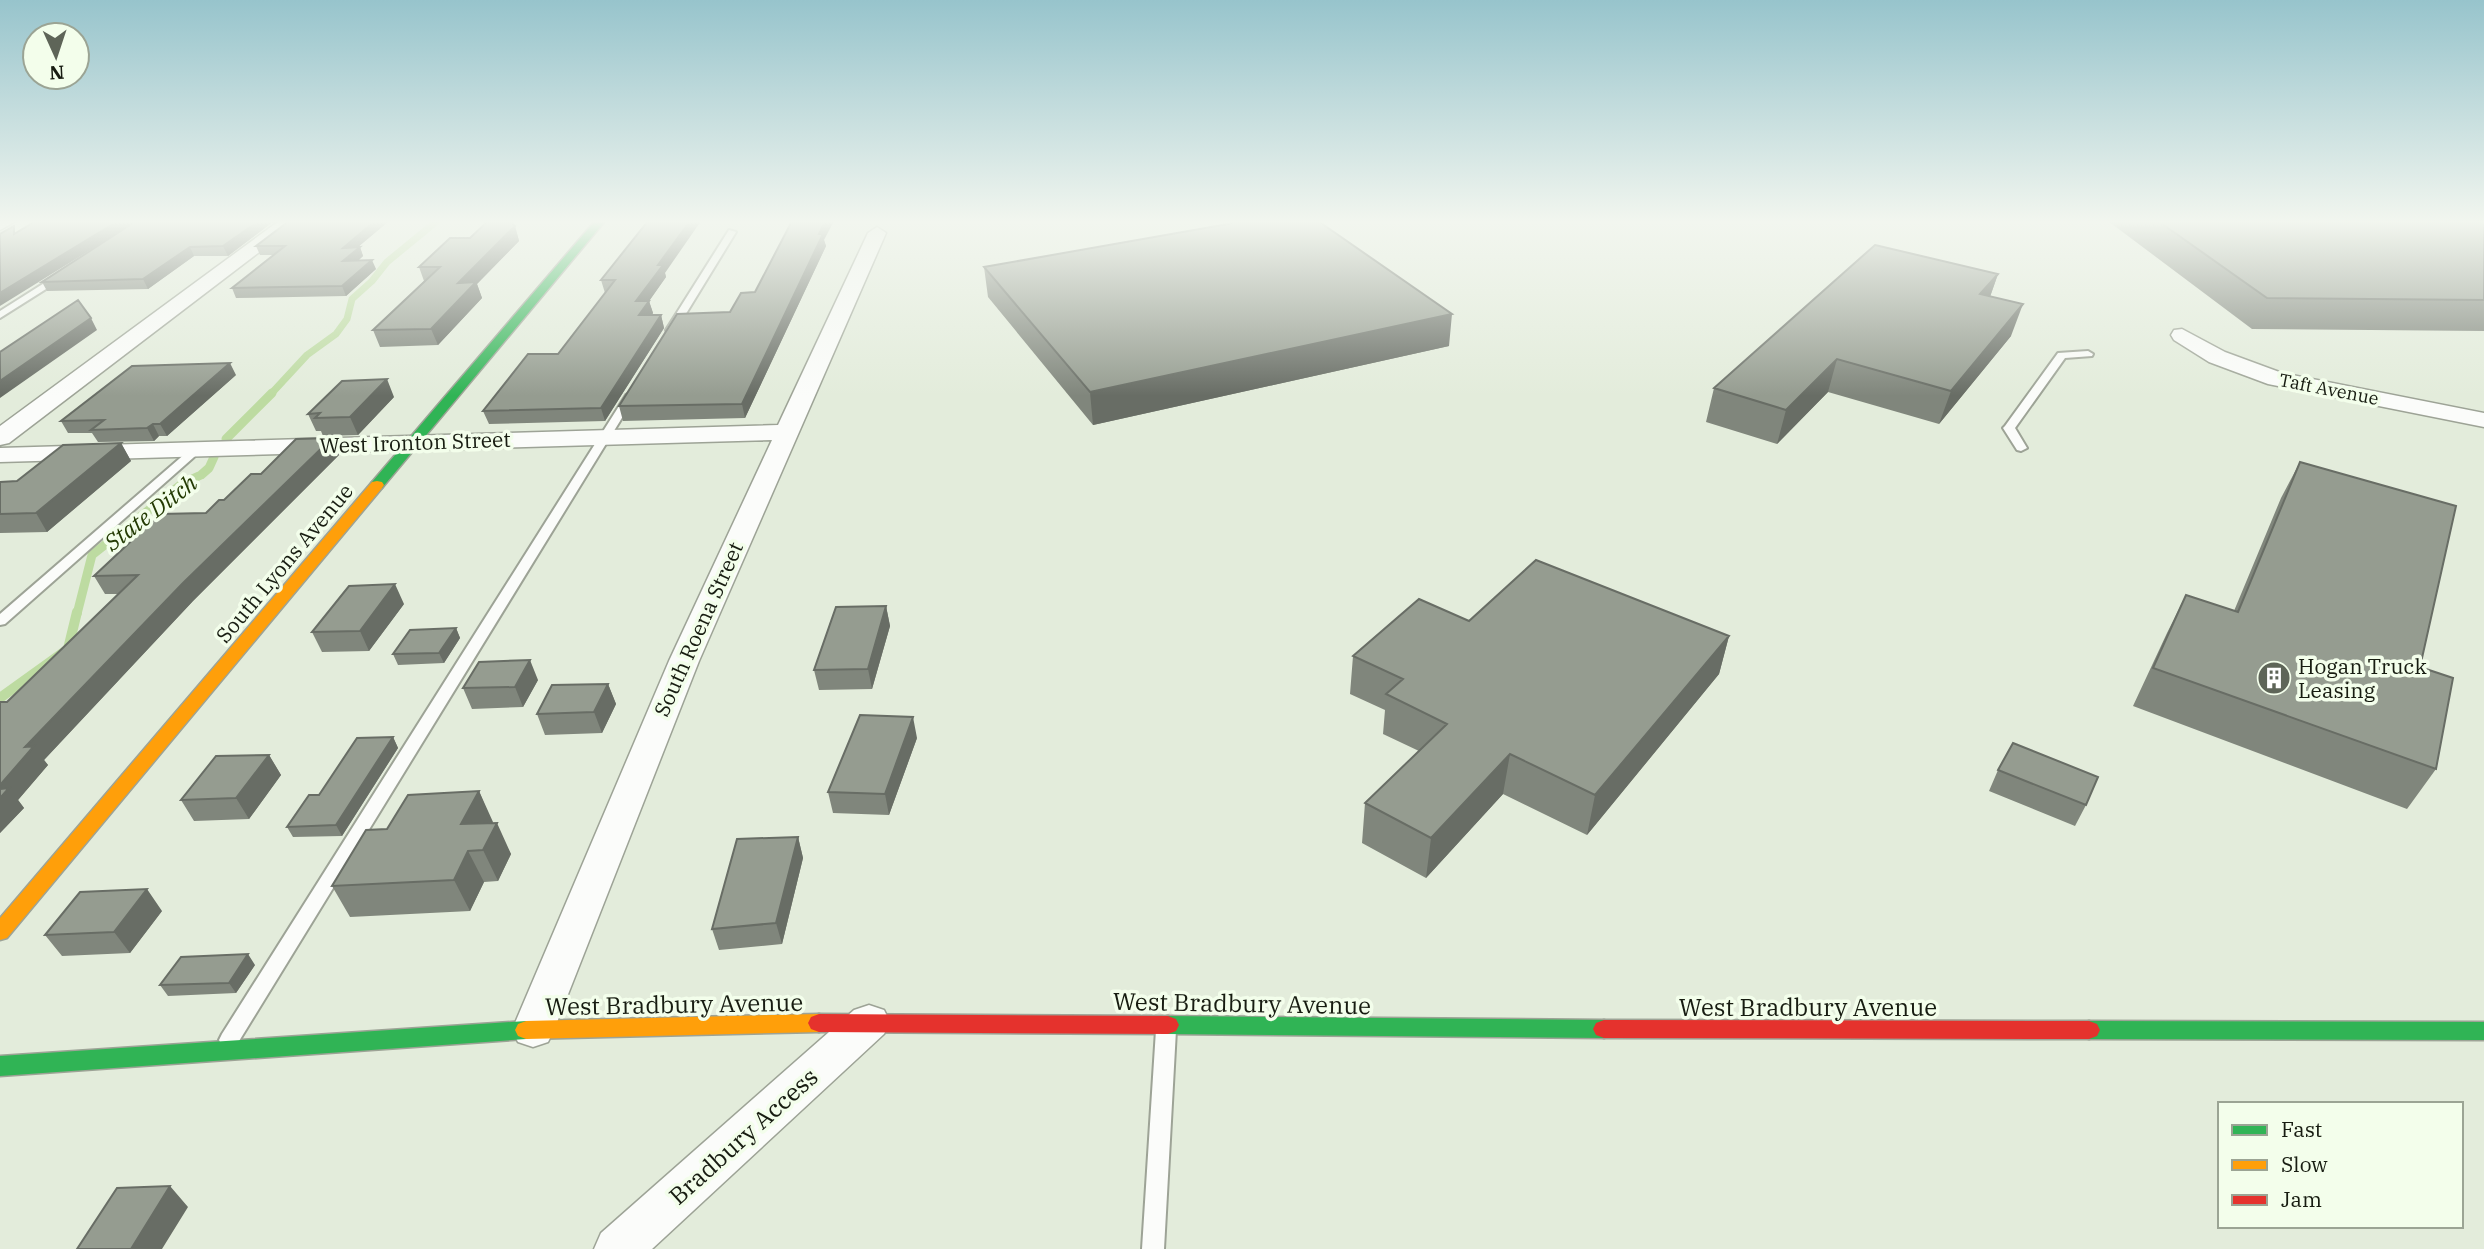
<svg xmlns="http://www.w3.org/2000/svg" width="2484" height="1249" font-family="'IBM Plex Serif',serif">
  <rect width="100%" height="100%" fill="#e3ecdb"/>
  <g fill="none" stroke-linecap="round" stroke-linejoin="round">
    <path stroke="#bddba1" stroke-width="7" d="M 270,395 L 307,355 L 336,334 L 347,319 L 352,299 L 372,281 L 387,262 L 437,221"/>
    <path stroke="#bddba1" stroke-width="9" d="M 226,439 L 272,393
      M 77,614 L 92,555 L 183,483 L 201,475 L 209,468 L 214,457"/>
    <path stroke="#bddba1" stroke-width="10" d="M 0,698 L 68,649 L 77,612"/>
    <defs>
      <path id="lane" d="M 729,230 L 736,232 L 676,330 L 667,332 L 666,330 Z
        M 57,275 L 65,277 L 0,318 L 0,311 Z
        M 2088,351 L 2093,354 L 2092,356 L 2065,358 L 2015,428 L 2027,448 L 2021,451 L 2017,450 L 2003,428 L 2005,426 L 2058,353 Z
        M 631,392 L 636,395 L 236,1046 L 229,1048 L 222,1046 L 219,1040 L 222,1034 L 626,395 Z
        M 198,445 L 204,448 L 202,450 L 5,624 L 0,625 L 0,614 L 194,446 Z
        M 1166,1022 L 1173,1024 L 1176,1030 L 1164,1249 L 1142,1249 L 1156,1030 L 1159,1024 Z"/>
      <path id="street" d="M 0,221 L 16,221 L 0,230 Z
        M 279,221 L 300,221 L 9,443 L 0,445 L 0,426 Z
        M 877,227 L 886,233 L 699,661 L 554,1030 L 548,1042 L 533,1047 L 518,1042 L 512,1030 L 669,661 L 772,440 L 0,462 L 0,448 L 778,425 L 868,233 Z
        M 2182,329 L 2225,352 L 2282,373 L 2484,413 L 2484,427 L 2268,384 L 2209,362 L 2174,340 L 2171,335 L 2174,330 Z
        M 869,1005 L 884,1010 L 890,1022 L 884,1034 L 652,1249 L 594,1249 L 601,1233 L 854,1010 Z"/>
      <path id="fast" d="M 595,221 L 605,221 L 382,488 L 372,488 L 370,485 L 372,482 Z
        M 1168,1016 L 1604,1020 L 1612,1023 L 1615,1029 L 1612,1035 L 1604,1038 L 1168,1034 L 1160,1031 L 1157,1025 L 1160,1019 Z
        M 526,1021 L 534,1024 L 537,1030 L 534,1036 L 526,1039 L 0,1076 L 0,1056 Z
        M 2089,1021 L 2484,1022 L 2484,1040 L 2089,1039 L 2081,1036 L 2078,1030 L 2081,1024 Z"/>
      <path id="slow" d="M 377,481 L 382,482 L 384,485 L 382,488 L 7,938 L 0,940 L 0,918 L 372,482 Z
        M 819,1014 L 827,1017 L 830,1023 L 827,1029 L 819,1032 L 526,1039 L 518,1036 L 515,1030 L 518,1024 L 526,1021 Z"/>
      <path id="jam" d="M 819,1014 L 1168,1016 L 1176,1019 L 1179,1025 L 1176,1031 L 1168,1034 L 819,1032 L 811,1029 L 808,1023 L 811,1017 Z
        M 1604,1020 L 2089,1021 L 2097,1024 L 2100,1030 L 2097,1036 L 2089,1039 L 1604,1038 L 1596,1035 L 1593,1029 L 1596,1023 Z"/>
    </defs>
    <use href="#lane" stroke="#9da396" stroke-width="4"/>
    <use href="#street" stroke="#9da396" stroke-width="3"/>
    <use href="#fast" stroke="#9da396" stroke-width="3"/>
    <use href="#slow" stroke="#9da396" stroke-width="3"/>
    <use href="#jam" stroke="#9da396" stroke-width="3"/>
    <use href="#lane" fill="#fbfcfa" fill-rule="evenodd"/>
    <use href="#street" fill="#fbfcfa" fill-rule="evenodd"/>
    <use href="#fast" fill="#30b455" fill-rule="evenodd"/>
    <use href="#slow" fill="#ff9f0a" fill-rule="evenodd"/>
    <use href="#jam" fill="#e5322d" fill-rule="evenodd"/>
  </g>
  <path fill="#80867c" d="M 36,221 L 274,221 L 228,256 L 194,256 L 148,289 L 47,291 L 42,282 L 121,231 L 17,232 Z
    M 289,221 L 389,221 L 358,247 L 360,247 L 363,256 L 358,261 L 376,269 L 346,296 L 236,298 L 232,288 L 274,255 L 260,255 L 256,246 Z
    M 2108,221 L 2484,221 L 2484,331 L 2252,329 Z
    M 515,226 L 519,241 L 477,284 L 482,298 L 438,345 L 380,347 L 373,330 L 424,281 L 419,267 L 470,238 Z
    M 824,240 L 826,246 L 745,418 L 623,421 L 619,406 L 730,312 Z
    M 984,267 L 1449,346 L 1093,425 L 988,297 Z
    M 665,273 L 666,277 L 649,301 L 653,313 L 652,315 L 661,315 L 664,328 L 605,421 L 489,424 L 483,411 L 558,354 L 605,293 L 601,280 Z
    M 1998,274 L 1990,297 L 2011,336 L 1939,424 L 1828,392 L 1777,444 L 1706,422 L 1714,388 Z
    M 236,375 L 167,436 L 159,436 L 154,441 L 98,442 L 92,433 L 68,433 L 61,421 Z
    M 394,397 L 358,435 L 323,436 L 321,431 L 316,431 L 308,414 Z
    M 121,443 L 131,461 L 47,532 L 0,533 L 0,482 L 17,481 Z
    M 339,455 L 193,601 L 44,760 L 48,765 L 18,800 L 24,808 L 0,833 L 7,702 L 118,594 L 105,594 L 94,576 L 206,513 L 261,474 Z
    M 2300,462 L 2420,667 L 2436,769 L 2407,809 L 2133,706 L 2167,633 L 2186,595 L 2234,611 L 2281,498 Z
    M 404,604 L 369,651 L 322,652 L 312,632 Z
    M 886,606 L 890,626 L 872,689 L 819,690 L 814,670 Z
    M 1469,621 L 1729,636 L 1719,674 L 1587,835 L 1503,794 L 1426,878 L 1362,843 L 1365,803 L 1419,751 L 1383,734 L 1385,710 L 1350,694 L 1353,656 Z
    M 456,628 L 460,638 L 444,663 L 398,665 L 393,654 Z
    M 538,680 L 523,707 L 472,709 L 463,688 Z
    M 608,684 L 616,704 L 602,733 L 545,735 L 537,714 Z
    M 393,737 L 398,748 L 342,836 L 293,837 L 287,827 Z
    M 917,738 L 889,815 L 833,813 L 828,792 Z
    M 269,755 L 281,775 L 249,819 L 194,821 L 181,800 Z
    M 1998,770 L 2086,805 L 2075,826 L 1989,791 Z
    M 479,791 L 492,823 L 511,854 L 498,881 L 484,882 L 470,911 L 350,917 L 332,886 L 387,829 Z
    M 798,837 L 803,858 L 782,944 L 719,950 L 712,929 Z
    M 162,911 L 130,953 L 62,956 L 45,935 Z
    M 255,965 L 236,993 L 168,996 L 160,985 Z"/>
  <path fill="#686d65" d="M 118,221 L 137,221 L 0,306 L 0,293 Z
    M 259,221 L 274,221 L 228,256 L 223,246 Z
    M 375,221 L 389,221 L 346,257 L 343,248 Z
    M 690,221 L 701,221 L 665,273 L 666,277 L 640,314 L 636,301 L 658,265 Z
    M 825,221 L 834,221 L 824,240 L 826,246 L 745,418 L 742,404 Z
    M 515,226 L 519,241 L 477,284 L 482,298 L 438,345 L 431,329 L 458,283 Z
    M 190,247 L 194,256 L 148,289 L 143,279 Z
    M 360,247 L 363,256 L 347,270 L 343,261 Z
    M 372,260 L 376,269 L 346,296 L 342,286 Z
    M 1998,274 L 1987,305 L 1980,294 Z
    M 649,301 L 653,313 L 643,328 L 639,315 Z
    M 2023,304 L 2011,336 L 1939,424 L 1951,391 Z
    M 1452,314 L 1449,346 L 1093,425 L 1090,392 Z
    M 661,315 L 664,328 L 605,421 L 601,408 Z
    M 91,318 L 97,330 L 0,398 L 0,381 Z
    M 1837,359 L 1828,392 L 1777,444 L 1786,410 Z
    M 230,363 L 236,375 L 167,436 L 160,424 Z
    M 387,379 L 394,397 L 358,435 L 350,417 Z
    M 153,424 L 159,436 L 154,441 L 147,428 Z
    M 332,438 L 339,455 L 193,601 L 44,760 L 48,765 L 18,800 L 24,808 L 0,833 L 0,785 L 25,747 L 183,583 Z
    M 121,443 L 131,461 L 47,532 L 36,513 Z
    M 395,584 L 404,604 L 369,651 L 360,631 Z
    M 886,606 L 890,626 L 872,689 L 868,669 Z
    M 456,628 L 460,638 L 444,663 L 439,653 Z
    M 1729,636 L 1719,674 L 1587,835 L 1595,795 Z
    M 530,660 L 538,680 L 523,707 L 515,687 Z
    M 608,684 L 616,704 L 602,733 L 594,712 Z
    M 913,717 L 917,738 L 889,815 L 885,794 Z
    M 393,737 L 398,748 L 342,836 L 336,825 Z
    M 1510,754 L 1503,794 L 1426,878 L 1431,838 Z
    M 269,755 L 281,775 L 249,819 L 236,798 Z
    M 479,791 L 493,822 L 479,851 L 461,824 Z
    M 497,823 L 511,854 L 498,881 L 483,850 Z
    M 798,837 L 803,858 L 782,944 L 776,923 Z
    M 468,851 L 484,882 L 470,911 L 454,880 Z
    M 147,889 L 162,911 L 130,953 L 114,932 Z
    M 248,954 L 255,965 L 236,993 L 229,983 Z
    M 170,1186 L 188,1207 L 162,1249 L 131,1249 Z"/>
  <path fill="#959c90" stroke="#686d65" stroke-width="2" d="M 36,221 L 118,221 L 0,293 L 0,234 L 14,226 L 14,234 Z
    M 136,221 L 259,221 L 223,246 L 190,247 L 143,279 L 42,282 Z
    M 289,221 L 375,221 L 343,248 L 360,247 L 343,261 L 372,260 L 342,286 L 232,288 L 285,246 L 256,246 Z
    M 488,221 L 510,221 L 515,226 L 458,283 L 476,282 L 431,329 L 373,330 L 440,267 L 419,267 L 450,238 L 470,238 Z
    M 648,221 L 690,221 L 658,265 L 663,265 L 636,301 L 649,301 L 639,315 L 661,315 L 601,408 L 483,411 L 528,354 L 558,354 L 615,280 L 601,280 Z
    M 792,221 L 825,221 L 819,234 L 823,234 L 742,404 L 619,406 L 677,314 L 730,312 L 741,293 L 755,292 Z
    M 1245,221 L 1318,221 L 1452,314 L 1090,392 L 984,267 Z
    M 2158,221 L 2484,221 L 2484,300 L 2267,298 Z
    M 1875,245 L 1998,274 L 1980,294 L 2023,304 L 1951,391 L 1837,359 L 1786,410 L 1714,388 Z
    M 78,300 L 91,318 L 0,381 L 0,352 Z
    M 230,363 L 160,424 L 153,424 L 147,428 L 91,430 L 104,420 L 61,421 L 132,366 Z
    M 387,379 L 350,417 L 315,418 L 320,413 L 308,414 L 342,381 Z
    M 332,438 L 183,583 L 25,747 L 34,746 L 0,785 L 0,702 L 7,702 L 138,575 L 94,576 L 160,514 L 206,513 L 219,500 L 224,500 L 251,474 L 261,474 L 296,439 Z
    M 121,443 L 36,513 L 0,514 L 0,482 L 17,481 L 63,445 Z
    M 2300,462 L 2456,506 L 2420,667 L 2453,678 L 2436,769 L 2153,668 L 2186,595 L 2238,612 Z
    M 1536,560 L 1729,636 L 1595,795 L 1510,754 L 1431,838 L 1365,803 L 1447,724 L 1386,694 L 1403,679 L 1353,656 L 1419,599 L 1469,621 Z
    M 395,584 L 360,631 L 312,632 L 349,586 Z
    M 886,606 L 868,669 L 814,670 L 836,607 Z
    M 456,628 L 439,653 L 393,654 L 410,630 Z
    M 530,660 L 515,687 L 463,688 L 479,662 Z
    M 608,684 L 594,712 L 537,714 L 552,685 Z
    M 860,715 L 913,717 L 885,794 L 828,792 Z
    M 393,737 L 336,825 L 287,827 L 309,795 L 319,795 L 357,738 Z
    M 2013,743 L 2098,777 L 2086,805 L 1998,770 Z
    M 269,755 L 236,798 L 181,800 L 216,756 Z
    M 9,788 L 0,798 L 0,789 Z
    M 479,791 L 461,824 L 497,823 L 483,850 L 468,851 L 454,880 L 332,886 L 366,830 L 387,829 L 408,795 Z
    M 798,837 L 776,923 L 712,929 L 737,839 Z
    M 147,889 L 114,932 L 45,935 L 80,892 Z
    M 248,954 L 229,983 L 160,985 L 181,957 Z
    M 170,1186 L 131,1249 L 77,1249 L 117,1188 Z"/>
  <linearGradient id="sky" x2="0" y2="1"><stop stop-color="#97c4cc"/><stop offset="0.56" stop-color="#f2f6ef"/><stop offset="1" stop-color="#f2f6ef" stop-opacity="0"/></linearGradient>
  <rect width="2484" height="396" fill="url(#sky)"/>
  <defs>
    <symbol id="building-disc" viewBox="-11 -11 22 22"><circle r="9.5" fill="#5e6558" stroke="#f3feeb"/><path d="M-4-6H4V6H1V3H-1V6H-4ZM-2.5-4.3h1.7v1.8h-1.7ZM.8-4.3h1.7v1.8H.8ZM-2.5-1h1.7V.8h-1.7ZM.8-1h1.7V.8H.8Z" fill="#fff"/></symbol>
  </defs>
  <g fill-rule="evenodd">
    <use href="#building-disc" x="2255" y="659" width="38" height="38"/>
  </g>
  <g text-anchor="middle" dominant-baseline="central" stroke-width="7" stroke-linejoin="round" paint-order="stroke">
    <g font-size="18" fill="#171c11" stroke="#f3feeb">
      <text transform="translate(2329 389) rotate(11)">Taft Avenue</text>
    </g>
    <g font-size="21" fill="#171c11" stroke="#f3feeb">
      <text transform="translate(415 442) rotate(-2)">West Ironton Street</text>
      <text transform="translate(284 563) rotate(-50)">South Lyons Avenue</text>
      <text transform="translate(698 629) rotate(-66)">South Roena Street</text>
    </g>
    <g font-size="21" fill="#171c11" stroke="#f3feeb" text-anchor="start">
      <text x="2298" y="666">Hogan Truck<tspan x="2298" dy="24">Leasing</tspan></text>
    </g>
    <g font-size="23" font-style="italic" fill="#233a03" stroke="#f3feeb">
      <text transform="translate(150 512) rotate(-37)">State Ditch</text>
    </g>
    <g font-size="24" fill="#171c11" stroke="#f3feeb">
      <text transform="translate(1242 1003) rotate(1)">West Bradbury Avenue</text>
      <text transform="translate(674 1004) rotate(-1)">West Bradbury Avenue</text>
      <text x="1808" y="1007">West Bradbury Avenue</text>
      <text transform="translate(743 1136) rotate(-42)">Bradbury Access</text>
    </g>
  </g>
  <rect x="2218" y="1102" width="245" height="126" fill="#f3feeb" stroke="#9ba494" stroke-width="2"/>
  <rect x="2232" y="1125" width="35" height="10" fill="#30b455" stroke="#9ba494" stroke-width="2"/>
  <text x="2281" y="1137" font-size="21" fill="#171c11">Fast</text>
  <rect x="2232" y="1160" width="35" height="10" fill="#ff9f0a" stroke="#9ba494" stroke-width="2"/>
  <text x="2281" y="1172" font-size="21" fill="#171c11">Slow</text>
  <rect x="2232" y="1195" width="35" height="10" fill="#e5322d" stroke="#9ba494" stroke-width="2"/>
  <text x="2281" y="1207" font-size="21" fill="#171c11">Jam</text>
  <g transform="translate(56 56) rotate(177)"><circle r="33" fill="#f3feeb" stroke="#9ba494" stroke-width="2"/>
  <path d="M0-5L12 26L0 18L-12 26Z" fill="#5e6558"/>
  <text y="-10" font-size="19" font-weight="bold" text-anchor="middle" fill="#171c11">N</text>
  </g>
</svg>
